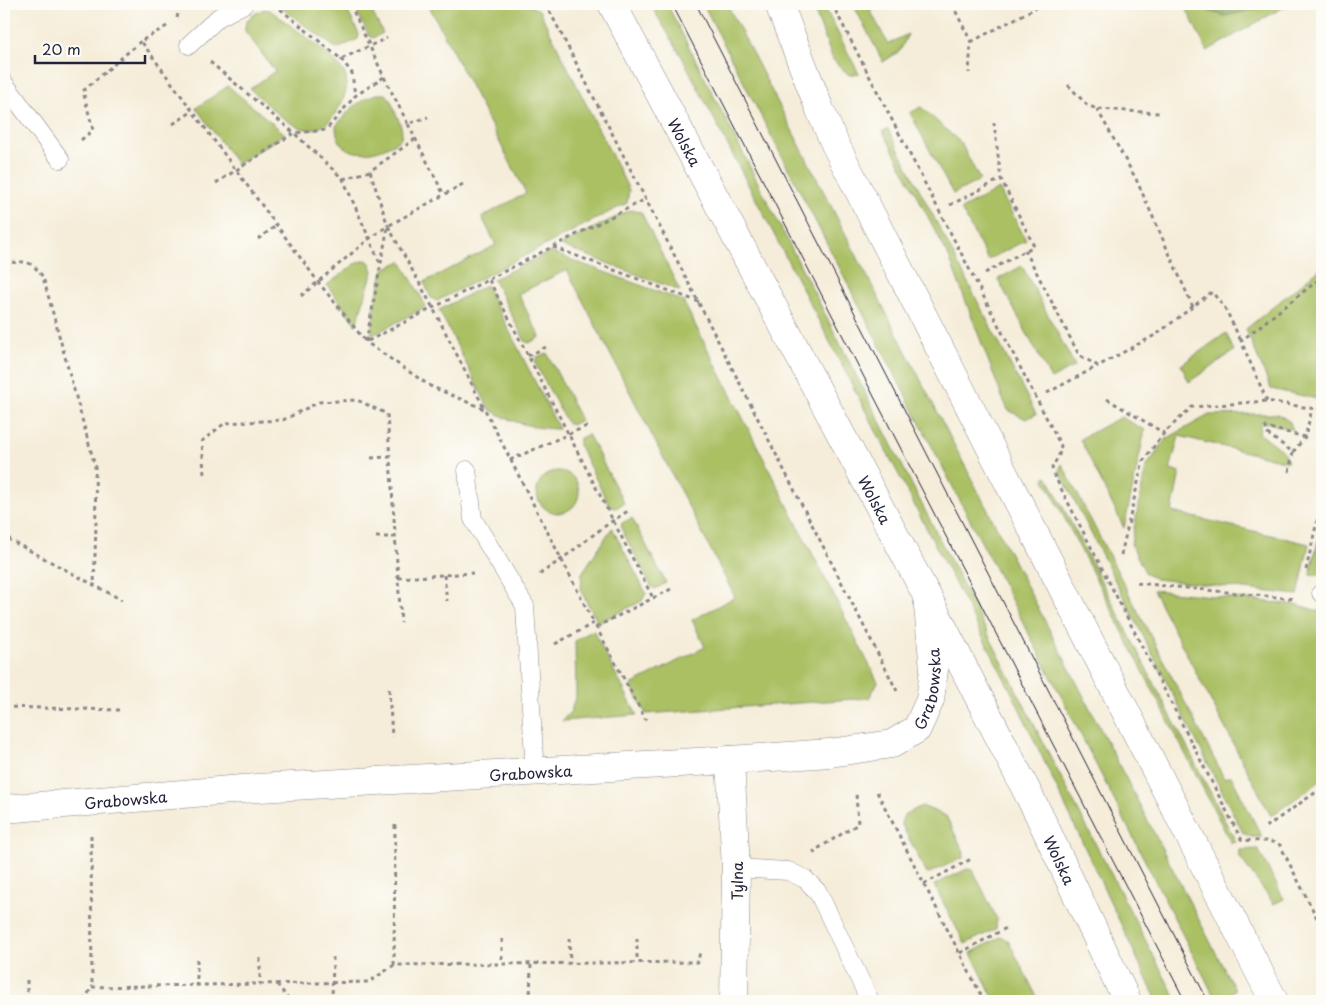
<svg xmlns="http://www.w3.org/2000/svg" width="1326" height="1005" font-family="'Playpen Sans',sans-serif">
  <rect width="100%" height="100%" fill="#fdfcf7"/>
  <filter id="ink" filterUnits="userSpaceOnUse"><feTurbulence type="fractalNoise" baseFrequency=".02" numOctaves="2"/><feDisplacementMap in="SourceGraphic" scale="10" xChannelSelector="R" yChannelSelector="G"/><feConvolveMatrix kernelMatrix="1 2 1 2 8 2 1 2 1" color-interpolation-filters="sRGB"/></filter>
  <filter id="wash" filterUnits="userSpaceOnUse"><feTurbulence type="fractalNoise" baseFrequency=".0096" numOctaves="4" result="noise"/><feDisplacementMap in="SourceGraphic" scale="20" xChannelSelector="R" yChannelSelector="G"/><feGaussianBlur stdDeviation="1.12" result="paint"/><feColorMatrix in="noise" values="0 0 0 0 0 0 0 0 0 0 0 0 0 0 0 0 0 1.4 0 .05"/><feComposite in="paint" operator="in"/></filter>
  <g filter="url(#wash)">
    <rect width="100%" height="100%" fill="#f5edd9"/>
    <path fill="#aac064" stroke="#667150" d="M 280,4 L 344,4 L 359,34 L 358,39 L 337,49 L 280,7 Z
      M 353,4 L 368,4 L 383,33 L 373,38 L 369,36 Z
      M 428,4 L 526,4 L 539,10 L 629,190 L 627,203 L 437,301 L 431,298 L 424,282 L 496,245 L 482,217 L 526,193 Z
      M 650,4 L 667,4 L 1067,789 L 1177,1001 L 1157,1001 L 1014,697 L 682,57 Z
      M 703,4 L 727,4 L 1235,990 L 1216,1000 L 1059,692 Z
      M 812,4 L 823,4 L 859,74 L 849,75 L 833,60 Z
      M 853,4 L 867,4 L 888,44 L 908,34 L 900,51 L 883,62 Z
      M 1184,4 L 1289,4 L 1207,51 Z
      M 264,9 L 270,10 C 286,23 337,57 345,74 C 349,84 345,97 340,106 C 312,157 277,112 250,89 L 275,71 L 245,31 C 244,17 254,15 264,9 Z
      M 228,86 L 285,134 L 237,164 L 196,108 Z
      M 377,94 L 386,94 C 392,100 393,107 396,114 C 399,121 404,130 401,137 C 399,142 393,144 389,146 C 368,157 336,157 336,126 C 350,109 355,102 377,94 Z
      M 921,107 L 961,143 L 980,180 L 953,194 L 910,113 Z
      M 888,129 L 1036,414 L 1026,419 L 1008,410 L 1002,397 L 949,257 L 883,131 Z
      M 999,189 L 1026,240 L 988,260 L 961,209 Z
      M 630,210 L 641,212 L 680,291 L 560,245 Z
      M 550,252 L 683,301 L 878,682 L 869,698 L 646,714 L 631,685 L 705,647 L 692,620 L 735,597 L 567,270 L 518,294 L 540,337 L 529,343 L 525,341 L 493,279 Z
      M 367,260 L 370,263 L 373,271 L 356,325 L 327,285 L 358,262 Z
      M 401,261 L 425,304 L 424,308 L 371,336 L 375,302 L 384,269 Z
      M 1022,266 L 1075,366 L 1051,379 L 998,279 Z
      M 1322,267 L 1322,400 L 1271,389 L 1246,329 Z
      M 486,285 L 559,429 C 536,429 509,422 489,409 L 439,310 Z
      M 1226,333 L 1234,351 L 1189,382 L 1181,365 Z
      M 547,353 L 581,420 L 571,425 L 567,423 L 535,363 L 537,357 Z
      M 1254,414 L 1278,414 L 1290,422 L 1293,430 L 1261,421 L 1259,433 L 1283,451 L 1288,462 L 1179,436 L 1170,470 L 1180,472 L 1172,512 L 1309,544 L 1298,595 L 1156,579 L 1146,574 L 1131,544 L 1146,467 L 1166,439 L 1209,415 Z
      M 1121,417 L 1145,430 L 1124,528 L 1080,439 Z
      M 588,434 L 624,503 L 616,508 L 610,507 L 579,445 L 579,439 Z
      M 1062,464 L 1224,778 L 1231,776 L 1262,837 L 1251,837 L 1243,833 L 1059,470 Z
      M537 492a21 21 0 1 1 42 0a21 21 0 1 1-42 0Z
      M 1047,476 L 1236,842 L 1231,843 L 1044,478 Z
      M 632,518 L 666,583 L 655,589 L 651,586 L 621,528 L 622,523 Z
      M 612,528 L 646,593 L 642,601 L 598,623 L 581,591 L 582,573 Z
      M 1319,537 L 1322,538 L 1322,576 L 1310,574 Z
      M 1153,590 L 1298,605 L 1322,612 L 1322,780 L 1271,816 Z
      M 593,630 L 637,715 L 562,721 L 571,711 L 576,695 L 575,641 Z
      M 922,806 L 946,816 L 964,852 L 963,858 L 927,874 L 901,823 L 904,815 Z
      M 1258,849 L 1284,899 L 1274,904 L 1239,856 L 1240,850 Z
      M 967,869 L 973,870 L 997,919 L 996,929 L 965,944 L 934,885 Z
      M 1000,937 L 1008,940 L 1039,1001 L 995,1001 L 971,953 Z"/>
    <path fill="#87a65a" stroke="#54644a" d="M 1200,4 L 1265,4 L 1260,8 L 1225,16 L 1203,9 Z"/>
  </g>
  <g filter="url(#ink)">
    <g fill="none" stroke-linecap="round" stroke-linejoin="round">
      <defs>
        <path id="lane" d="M 189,45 L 219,17 L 244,4
          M 4,83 L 60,159
          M 467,470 L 473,519 L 525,606 L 535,773
          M 1321,593 L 1322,593
          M 736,868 L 788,871 L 805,879 L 818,892 L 870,1001"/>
        <g id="street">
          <path d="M 730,760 L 736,868 L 734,1001"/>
          <path id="s1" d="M 4,809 L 242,789 L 730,760 L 830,753 L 892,744 L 917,729 L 930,700 L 934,669 L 927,596"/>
        </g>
        <g id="secondary">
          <path id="s2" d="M 612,4 L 927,596 L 1039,815 L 1127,1001"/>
          <path d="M 779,4 L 820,110 L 835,144 L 1274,1001"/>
        </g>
      </defs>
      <use href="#lane" stroke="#8c888a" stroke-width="19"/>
      <use href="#street" stroke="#8c888a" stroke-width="29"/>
      <use href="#secondary" stroke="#8c888a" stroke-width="29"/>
      <path stroke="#8c888a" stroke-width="3" stroke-dasharray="4 4" stroke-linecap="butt" d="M 274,4 L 341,59 L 387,38
        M 539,4 L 548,8
        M 546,4 L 897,691
        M 832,4 L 1061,446 L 1059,455 L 1052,468 L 1054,475 L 1241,839 C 1254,843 1268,838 1280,845 L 1322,928
        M 952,4 L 971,42 L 969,73
        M 177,18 L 180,4
        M 167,26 L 141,41 L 319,283 L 366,342 L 646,199
        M 971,42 L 1043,4
        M 341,59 L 352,73 L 355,96
        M 210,62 L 294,133 L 343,179 L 380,263
        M 384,77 L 408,124 L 428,117
        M 1068,85 L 1087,105 L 1097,109 L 1160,113
        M 1097,109 L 1136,179 L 1193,307
        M 173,124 L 193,111
        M 408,124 L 444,195
        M 81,140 L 93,130 L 83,91 L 141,41
        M 370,171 L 388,226
        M 343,179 L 370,171 L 415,139
        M 216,183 L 294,133 L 326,130 L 355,96 L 384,77 L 350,4
        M 463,184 L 388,226 L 366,342 L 430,386 L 484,409
        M 950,205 L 1001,179
        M 258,239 L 277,225
        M 553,247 L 699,302
        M 1025,250 L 1079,355 L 1098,366 L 1157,334 L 1212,292 L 1225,308 L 1241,341
        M 4,263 C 26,262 29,258 43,277 L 95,466 L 96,525 L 94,586
        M 985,273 L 1034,246 L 1001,179 L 994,123
        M 489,280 L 653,598
        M 301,296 L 370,238 L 388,226 L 433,308 L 594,623
        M 528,356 L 546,347
        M 1047,393 L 1098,366
        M 1107,399 L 1164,433
        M 1267,401 L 1241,341 L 1322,277
        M 1293,452 L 1305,437
        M 371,458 L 390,457
        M 510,460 L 587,426
        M 1289,472 L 1293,452 L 1266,433 L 1266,427 L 1305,437 L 1312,409
        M 204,474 L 202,441 L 225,423 L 283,420 L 319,402 L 357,400 L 387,414 L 401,623
        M 4,531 L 10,540 L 122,600
        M 376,537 L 395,537
        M 1121,555 L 1143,461 L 1164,433 L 1192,407 L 1267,401 L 1322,410
        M 1306,570 L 1318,517
        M 444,575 L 447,601
        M 541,575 L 541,573 C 572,554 598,528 630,510
        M 398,578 L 473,573
        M 1137,583 L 1295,599
        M 596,627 L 671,589
        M 555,644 L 594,623 L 646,720
        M 389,689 L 392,737
        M 4,707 L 119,710
        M 877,792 L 984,1001
        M 1266,827 L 1322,788
        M 91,835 L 92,987
        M 815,854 L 814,851 L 858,824 L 856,793
        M 924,884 L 973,858
        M 569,938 L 570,963
        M 637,938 L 637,962
        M 502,939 L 502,963
        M 960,953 L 1008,927
        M 260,958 L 260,984
        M 197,959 L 197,985
        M 394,965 L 395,825
        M 27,980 L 27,1001
        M 277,984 L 290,1001
        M 84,1001 L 92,987 L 369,982 L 394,965 L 698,962 L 700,951
        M 332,1001 L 333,957
        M 530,1001 L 531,963"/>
      <use href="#lane" stroke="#fff" stroke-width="18"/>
      <use href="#street" stroke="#fff" stroke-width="28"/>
      <use href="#secondary" stroke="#fff" stroke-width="28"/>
      <path stroke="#22223b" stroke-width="1" d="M 672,4 L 1185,1001
        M 696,4 L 1208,1001"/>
    </g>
  </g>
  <g text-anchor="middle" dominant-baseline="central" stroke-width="4" stroke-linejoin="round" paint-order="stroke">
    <g font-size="15" fill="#22223b" stroke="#fdfcf7">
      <text stroke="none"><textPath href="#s2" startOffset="156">Wolska</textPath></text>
      <text stroke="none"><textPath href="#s2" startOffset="561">Wolska</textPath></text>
      <text stroke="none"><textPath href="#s1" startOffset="962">Grabowska</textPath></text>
      <text stroke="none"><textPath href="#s1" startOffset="528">Grabowska</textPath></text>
      <text stroke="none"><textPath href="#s1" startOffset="122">Grabowska</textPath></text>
      <text stroke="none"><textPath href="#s2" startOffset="966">Wolska</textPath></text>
      <text transform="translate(736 881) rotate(-90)">Tylna</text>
    </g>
  </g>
  <rect width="1326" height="1005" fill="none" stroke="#fdfcf7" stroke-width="20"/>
  <path d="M35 55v8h110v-8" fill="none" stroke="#22223b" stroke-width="2.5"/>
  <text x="42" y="55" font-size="15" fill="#22223b" stroke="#fdfcf7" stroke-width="4" paint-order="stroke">20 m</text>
</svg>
